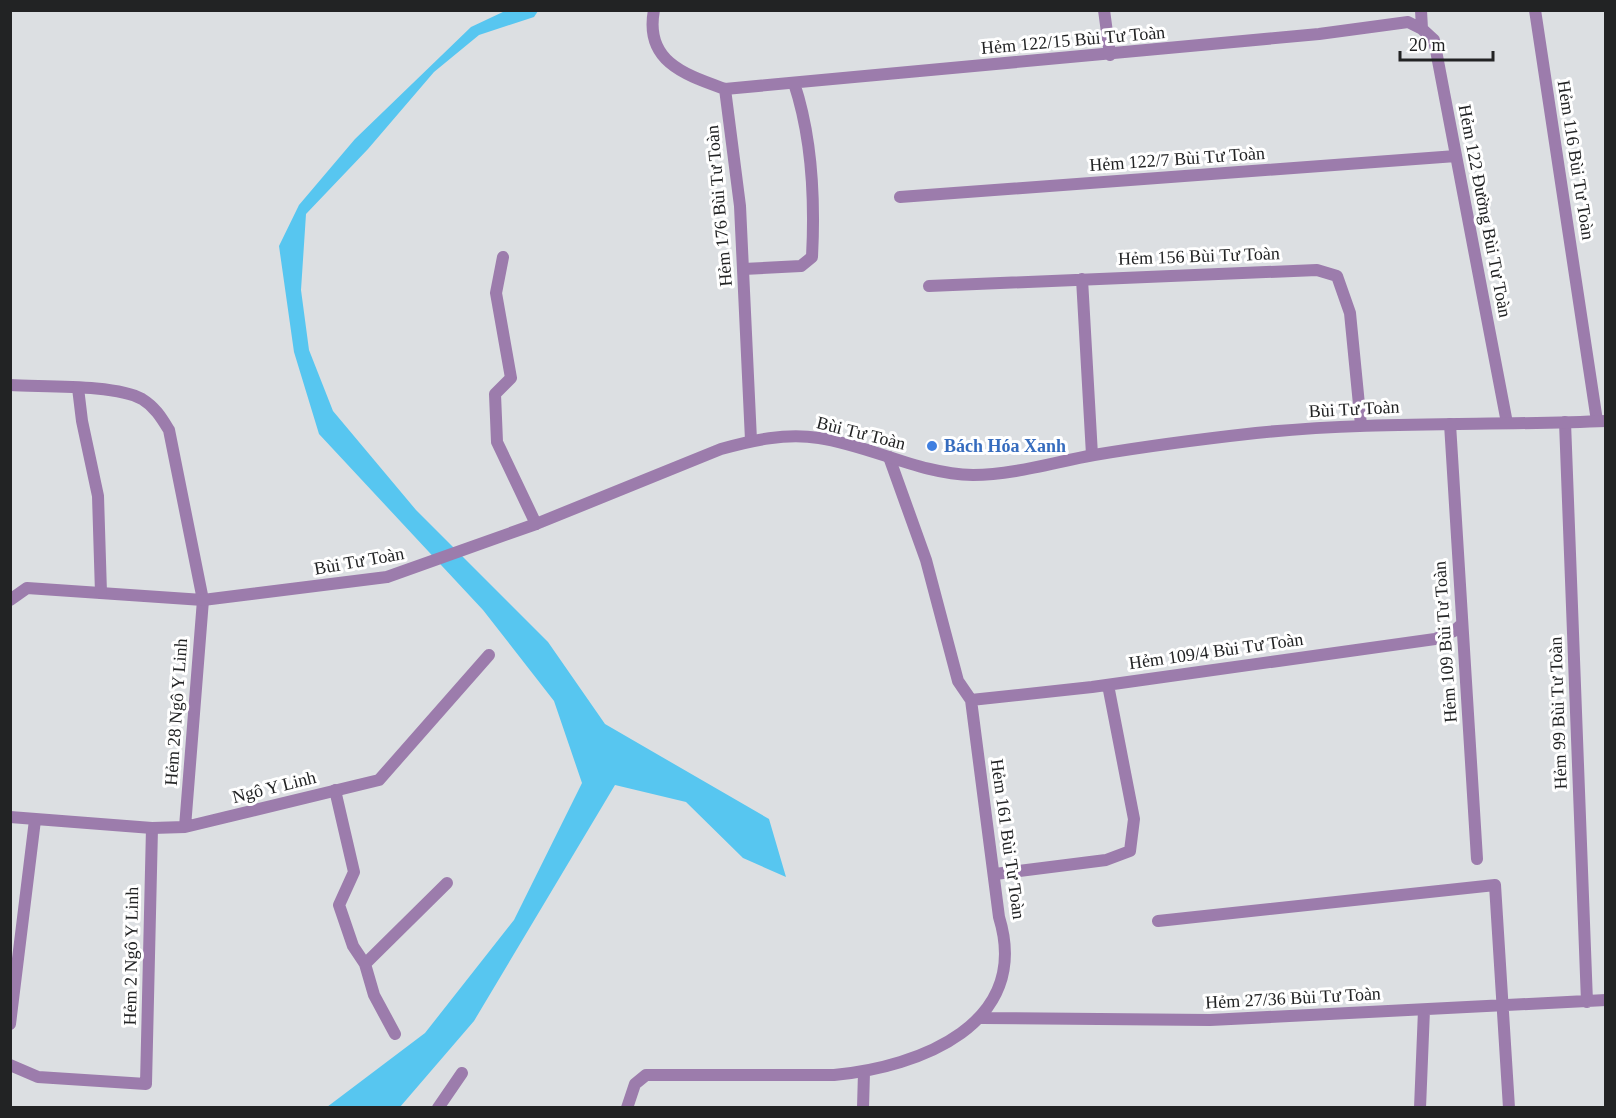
<svg xmlns="http://www.w3.org/2000/svg" width="1616" height="1118" font-family="Georgia,serif">
  <rect width="100%" height="100%" fill="#dcdfe2"/>
  <path fill="#57c6f0" d="M 505,11 L 538,11 L 534,17 L 479,35 L 434,72 L 368,149 L 306,214 L 301,290 L 309,350 L 333,411 L 416,510 L 548,642 L 605,724 L 769,819 L 786,877 L 743,858 L 686,802 L 615,785 L 474,1021 L 400,1107 L 327,1107 L 425,1033 L 514,920 L 582,783 L 554,701 L 483,610 L 319,434 L 294,352 L 279,246 L 299,205 L 355,139 L 471,27 Z"/>
  <g fill="none" stroke-linecap="round" stroke-linejoin="round">
    <path stroke="#9c7cac" stroke-width="12" d="M 503,257 L 496,293 L 511,378 L 495,394 L 497,442 L 536,524
      M 10,385 C 42,387 116,384 142,399 C 155,407 161,417 169,430 L 203,600 L 27,588 L 10,600
      M 335,790 L 354,872 L 339,905 L 353,946 L 365,964 L 447,883
      M 365,964 L 374,995 L 395,1034
      M 10,1065 L 38,1077 L 146,1084 L 152,828"/>
    <path stroke="#9c7cac" stroke-width="12" d="M 654,10 C 644,62 686,75 725,89 L 1319,34 L 1408,22 L 1422,29
      M 1104,10 L 1110,55
      M 1421,10 L 1422,29 L 1434,40 L 1507,423
      M 1535,10 L 1597,421
      M 725,89 L 740,206 L 751,440
      M 900,197 L 1456,156
      M 743,269 L 801,266 L 812,257 C 815,200 812,137 794,83
      M 1082,279 L 1092,455
      M 929,286 L 1317,270 L 1337,276 L 1350,313 L 1361,425
      M 78,388 L 82,421 L 98,496 L 101,593
      M 1565,422 L 1587,1002
      M 1450,424 L 1477,859
      M 971,700 L 1092,687 L 1435,639 L 1454,631 L 1462,624
      M 10,817 L 152,828 L 185,827 L 379,780 L 489,655
      M 185,827 L 203,600
      M 995,874 L 1106,860 L 1130,851 L 1134,819 L 1108,685
      M 1158,921 L 1495,885 L 1509,1108
      M 982,1018 L 1210,1020 L 1606,1000
      M 10,1024 L 35,820
      M 438,1108 L 462,1073
      M 627,1108 L 635,1084 L 646,1075 L 834,1075 C 920,1067 1032,1024 999,917 L 971,700 L 958,681 L 926,560 L 889,457
      M 863,1108 L 864,1072
      M 1420,1108 L 1424,1010"/>
    <path stroke="#9c7cac" stroke-width="12" d="M 203,600 L 387,577 L 536,524 L 721,449 C 753,440 785,433 819,438 C 872,446 919,474 973,475 C 1013,475 1055,462 1094,455 C 1148,446 1202,439 1256,433 C 1372,421 1489,426 1606,421"/>
  </g>
  <circle fill="#3f7fe0" stroke="#fff" stroke-width="2" cx="932" cy="446" r="6"/>
  <g text-anchor="middle" dominant-baseline="central" stroke-width="6" stroke-linejoin="round" paint-order="stroke">
    <g font-size="18" fill="#222324" stroke="#fff">
      <text transform="translate(1073 40) rotate(-5)">Hẻm 122/15 Bùi Tư Toàn</text>
      <text transform="translate(1177 159) rotate(-4)">Hẻm 122/7 Bùi Tư Toàn</text>
      <text transform="translate(1576 160) rotate(81)">Hẻm 116 Bùi Tư Toàn</text>
      <text transform="translate(719 206) rotate(-95)">Hẻm 176 Bùi Tư Toàn</text>
      <text transform="translate(1485 211) rotate(79)">Hẻm 122 Đường Bùi Tư Toàn</text>
      <text transform="translate(1199 256) rotate(-2)">Hẻm 156 Bùi Tư Toàn</text>
      <text transform="translate(1354 409) rotate(-3)">Bùi Tư Toàn</text>
      <text transform="translate(861 433) rotate(14)">Bùi Tư Toàn</text>
      <text transform="translate(359 561) rotate(-10)">Bùi Tư Toàn</text>
      <text transform="translate(1445 642) rotate(-94)">Hẻm 109 Bùi Tư Toàn</text>
      <text transform="translate(1216 651) rotate(-8)">Hẻm 109/4 Bùi Tư Toàn</text>
      <text transform="translate(176 712) rotate(-86)">Hẻm 28 Ngô Y Linh</text>
      <text transform="translate(1558 713) rotate(-92)">Hẻm 99 Bùi Tư Toàn</text>
      <text transform="translate(274 787) rotate(-14)">Ngô Y Linh</text>
      <text transform="translate(1008 839) rotate(82)">Hẻm 161 Bùi Tư Toàn</text>
      <text transform="translate(131 956) rotate(-89)">Hẻm 2 Ngô Y Linh</text>
      <text transform="translate(1293 998) rotate(-3)">Hẻm 27/36 Bùi Tư Toàn</text>
    </g>
    <g font-size="18" font-weight="bold" fill="#366cbe" stroke="#fff" text-anchor="start">
      <text x="944" y="446">Bách Hóa Xanh</text>
    </g>
  </g>
  <rect width="1616" height="1118" fill="none" stroke="#222324" stroke-width="24"/>
  <path d="M1400 51v9h93v-9" fill="none" stroke="#222324" stroke-width="3"/>
  <text x="1409" y="51" font-size="18" fill="#222324" stroke="#ffffff" stroke-width="4.5" paint-order="stroke">20 m</text>
</svg>
